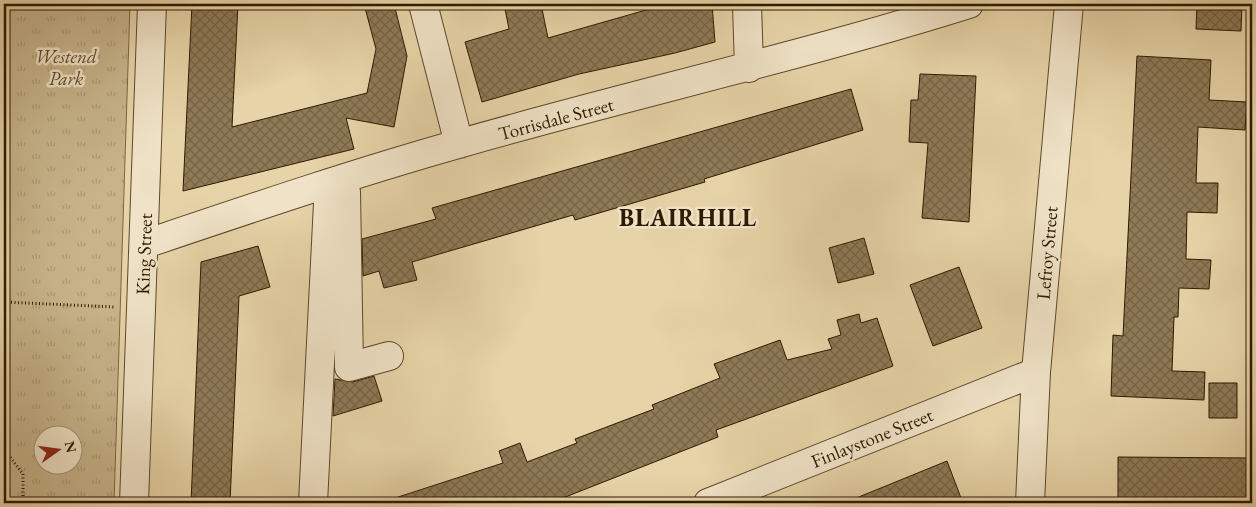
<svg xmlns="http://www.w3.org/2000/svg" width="1256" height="507" font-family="'EB Garamond',serif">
  <defs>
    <pattern id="park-tufts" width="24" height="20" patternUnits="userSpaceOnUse" patternTransform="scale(1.25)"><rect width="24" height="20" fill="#c7b48b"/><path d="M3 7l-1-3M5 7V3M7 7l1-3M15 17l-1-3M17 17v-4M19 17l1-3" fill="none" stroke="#ab9a76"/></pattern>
    <pattern id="building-cross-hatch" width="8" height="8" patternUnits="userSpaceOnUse" patternTransform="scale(1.25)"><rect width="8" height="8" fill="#8e7a57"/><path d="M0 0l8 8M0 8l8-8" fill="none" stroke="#746346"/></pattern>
  </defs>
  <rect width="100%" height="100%" fill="#e6d3a7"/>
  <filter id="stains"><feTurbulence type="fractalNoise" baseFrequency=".004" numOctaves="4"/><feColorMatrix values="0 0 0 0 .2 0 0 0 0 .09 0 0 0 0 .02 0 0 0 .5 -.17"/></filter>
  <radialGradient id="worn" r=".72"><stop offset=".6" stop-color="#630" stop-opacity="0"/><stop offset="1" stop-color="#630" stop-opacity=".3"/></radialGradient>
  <path fill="url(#park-tufts)" stroke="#7a6746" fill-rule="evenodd" d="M 4,4 L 130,4 L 114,503 L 4,503 ZM 42,434 L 72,434 L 72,464 L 42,464 Z"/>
  <path fill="url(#building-cross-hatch)" stroke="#2e1a00" d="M 192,4 L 238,4 L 232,127 L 367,93 L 376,49 L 364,4 L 394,4 L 407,56 L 394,127 L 346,118 L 354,149 L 183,191 Z
    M 504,4 L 541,4 L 548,38 L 667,4 L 712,4 L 715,42 L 675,53 L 579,74 L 482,102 L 465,42 L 509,29 Z
    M 1197,4 L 1242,4 L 1241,31 L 1196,29 Z
    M 1137,56 L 1211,60 L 1209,100 L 1247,102 L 1245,130 L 1198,127 L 1196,183 L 1218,183 L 1217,213 L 1187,212 L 1186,259 L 1211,260 L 1209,289 L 1179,288 L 1178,317 L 1174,317 L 1172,371 L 1205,372 L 1204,400 L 1111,396 L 1113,335 L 1123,336 Z
    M 920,74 L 976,76 L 969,222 L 922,218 L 928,143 L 909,142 L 911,100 L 918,100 Z
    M 851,89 L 863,130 L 704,179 L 705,182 L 575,220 L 573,215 L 412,262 L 417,280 L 384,288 L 379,271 L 363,276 L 362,239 L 436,219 L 432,208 Z
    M 864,238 L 874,274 L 838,283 L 829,248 Z
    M 258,246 L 270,287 L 239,296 L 230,503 L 191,503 L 201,262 Z
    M 959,267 L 982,328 L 933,346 L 910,285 Z
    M 859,314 L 861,323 L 877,318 L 893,366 L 716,430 L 718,437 L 550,503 L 393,503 L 392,499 L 503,463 L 499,451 L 520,443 L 527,462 L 577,443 L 575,439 L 654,409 L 652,405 L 720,378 L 714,364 L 780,340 L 787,360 L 832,349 L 828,339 L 841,335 L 837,320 Z
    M 374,376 L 382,401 L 333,416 L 335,379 L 353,382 Z
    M 1209,383 L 1237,383 L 1237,418 L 1209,418 Z
    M 1118,457 L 1252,458 L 1252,503 L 1118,503 Z
    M 947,461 L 961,498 L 949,503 L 844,503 Z"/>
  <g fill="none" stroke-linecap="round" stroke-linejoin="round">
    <defs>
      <path id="minor" d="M 423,4 L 459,144
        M 747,4 L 749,68
        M 346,192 L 349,367 L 389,356
        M 145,244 C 249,209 352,174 458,144 C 628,95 800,57 969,4
        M 134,503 L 152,4
        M 313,503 L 329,183
        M 708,503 L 1036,372
        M 1030,503 L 1036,372 L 1069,4"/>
    </defs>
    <use href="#minor" stroke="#5c482a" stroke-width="30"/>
    <path stroke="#2e1a00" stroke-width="3" stroke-dasharray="1 2.5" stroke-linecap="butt" d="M 4,67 L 7,4
      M 4,302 L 115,307
      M 4,449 L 23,474 L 23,503"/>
    <use href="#minor" stroke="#efe2c6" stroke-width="28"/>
  </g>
  <g text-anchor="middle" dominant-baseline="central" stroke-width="5" stroke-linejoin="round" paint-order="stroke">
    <g font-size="19" font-style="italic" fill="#5c482a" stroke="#efe2c6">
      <text x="66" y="56">Westend<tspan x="66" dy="22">Park</tspan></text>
    </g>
    <g font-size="19" fill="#2e1a00" stroke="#efe2c6">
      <text transform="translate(556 119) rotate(-15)">Torrisdale Street</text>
      <text transform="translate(1047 253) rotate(-85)">Lefroy Street</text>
      <text transform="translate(144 254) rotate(-88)">King Street</text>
      <text transform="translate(872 438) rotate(-22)">Finlaystone Street</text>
    </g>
    <g font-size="24" font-weight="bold" letter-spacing="1" fill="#2e1a00" stroke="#efe2c6">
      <text x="688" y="217">BLAIRHILL</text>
    </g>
  </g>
  <rect width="1256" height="507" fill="none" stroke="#e6d3a7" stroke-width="20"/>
  <rect x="5" y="5" width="1246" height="497" fill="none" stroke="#2e1a00" stroke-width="2.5"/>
  <rect x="10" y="10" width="1236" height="487" fill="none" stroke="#2e1a00"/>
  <g transform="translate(58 450) rotate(76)"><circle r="24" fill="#efe2c6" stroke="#a29277"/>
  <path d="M0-4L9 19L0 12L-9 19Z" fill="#8f2418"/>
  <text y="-8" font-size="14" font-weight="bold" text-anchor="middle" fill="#2e1a00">N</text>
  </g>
  <rect width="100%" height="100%" filter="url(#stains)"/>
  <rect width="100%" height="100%" fill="url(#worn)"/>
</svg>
